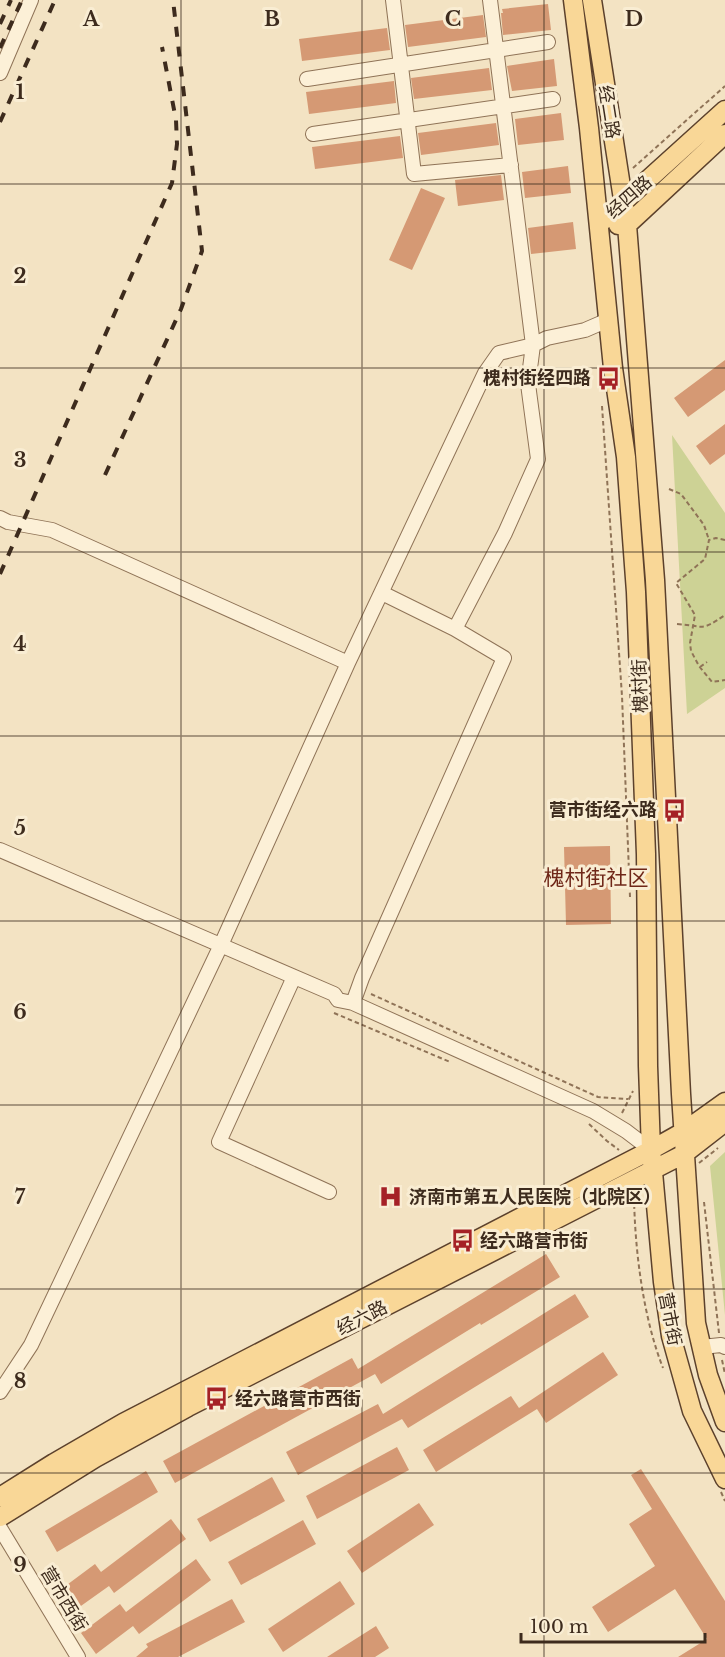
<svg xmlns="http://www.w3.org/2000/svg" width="725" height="1657" font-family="'Libre Baskerville','Noto Sans SC',serif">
  <rect width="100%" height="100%" fill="#f3e3c3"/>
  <path fill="#cdd295" d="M 672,435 L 725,513 L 725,688 L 687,714 Z
    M 725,1152 L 725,1315 L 710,1166 Z"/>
  <path fill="#d59974" d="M 548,4 L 551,30 L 503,35 L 501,13 L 503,13 L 502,9 Z
    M 483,15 L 486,37 L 408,47 L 405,25 Z
    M 387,28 L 390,50 L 302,61 L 299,39 Z
    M 554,59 L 557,86 L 512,91 L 507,66 Z
    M 489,68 L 492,90 L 414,99 L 411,78 Z
    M 394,81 L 396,103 L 309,114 L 306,92 Z
    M 561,113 L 564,140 L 518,145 L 515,119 Z
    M 496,123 L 499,145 L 421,155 L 418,133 Z
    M 400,136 L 403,158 L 315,169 L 312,147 Z
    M 568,166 L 571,193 L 525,198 L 522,172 Z
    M 501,175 L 504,200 L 458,206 L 455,180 Z
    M 421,188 L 445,198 L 412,270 L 389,260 Z
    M 573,222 L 576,249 L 531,254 L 528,228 Z
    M 725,360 L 725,390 L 688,417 L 674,398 Z
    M 725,424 L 725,454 L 710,465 L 696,446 Z
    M 610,846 L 611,924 L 566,925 L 564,847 Z
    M 546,1254 L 560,1277 L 481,1325 L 480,1323 L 381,1384 L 375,1374 L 175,1483 L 163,1461 L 352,1358 L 358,1369 Z
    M 575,1294 L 589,1317 L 408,1428 L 402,1419 L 298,1475 L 286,1452 L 378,1404 L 383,1414 Z
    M 603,1352 L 618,1375 L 546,1423 L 537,1409 L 436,1472 L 423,1450 L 511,1396 L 519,1408 Z
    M 397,1447 L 409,1470 L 317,1519 L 306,1496 Z
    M 641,1469 L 725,1601 L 725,1657 L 678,1657 L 707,1639 L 675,1589 L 608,1632 L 592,1607 L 655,1566 L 629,1524 L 652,1509 L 631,1475 Z
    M 146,1471 L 158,1492 L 57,1552 L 45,1531 Z
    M 272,1477 L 285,1501 L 210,1542 L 197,1519 Z
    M 419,1503 L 434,1525 L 362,1573 L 347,1551 Z
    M 171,1519 L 186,1539 L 114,1593 L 109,1586 L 71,1613 L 56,1593 L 95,1564 L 101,1572 Z
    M 303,1520 L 316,1544 L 241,1585 L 228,1562 Z
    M 196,1559 L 211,1580 L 139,1634 L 133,1626 L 96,1654 L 81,1633 L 120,1604 L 126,1612 Z
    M 340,1581 L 355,1604 L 283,1652 L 268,1629 Z
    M 232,1599 L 245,1622 L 178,1657 L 136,1657 L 148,1647 L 146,1644 Z
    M 376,1626 L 389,1648 L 375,1657 L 327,1657 Z"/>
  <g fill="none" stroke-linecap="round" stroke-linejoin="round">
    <defs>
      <path id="minor" d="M 393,0 L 414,174 L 511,165
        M 0,73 L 31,0
        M 307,79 L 548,42
        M 313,134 L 553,99
        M 0,518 L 8,522 L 52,530 L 348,663
        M 382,593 L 455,629
        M 0,850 L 334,994 L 338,1000 L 353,1003 L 593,1111 L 626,1131 L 651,1150
        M 294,977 L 219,1142 L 329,1192
        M 353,1003 L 362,978 L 504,658 L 455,629 L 505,533 L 538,459 L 528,384 L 533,345 L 490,0
        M 702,1347 L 721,1345 L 725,1347
        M 0,1392 L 31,1345 L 221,945 L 348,663 L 485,373 L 499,353 L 533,345 L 547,338 L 585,330 L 608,320
        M 0,1528 L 78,1657"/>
      <path id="major" d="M 573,0 L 589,128 L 613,368 L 626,457 L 636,592 L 646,854 L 648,1066 L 651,1150 L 663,1282 L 671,1336 L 692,1411 L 725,1479
        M 592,0 L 627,225 L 655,580 L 681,1094 L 696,1323 L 708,1375 L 725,1422
        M 599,224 L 725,110
        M 618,225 L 627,225 L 725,134
        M 0,1497 L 54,1463 L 123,1423 L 651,1150 L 683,1132 L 725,1102
        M 0,1517 L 95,1458 L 188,1407 L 684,1154 L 725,1122"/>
    </defs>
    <use href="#minor" stroke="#8f7357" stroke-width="16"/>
    <use href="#major" stroke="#5c412c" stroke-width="21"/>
    <path stroke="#8f7357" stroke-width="2" stroke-dasharray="4.5 3" stroke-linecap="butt" d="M 633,168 L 725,86
      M 602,406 L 622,696 L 630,897
      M 669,489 L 681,494 L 704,525 L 709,540
      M 725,540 L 716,538 L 709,540 L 705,559 L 676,583 L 695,615 L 690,643 L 691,651 L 699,666 L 712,682 L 725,680
      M 677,624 C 705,626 700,632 725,615
      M 700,667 L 707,662
      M 371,994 L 598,1097 L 628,1099
      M 334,1013 L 450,1062
      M 622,1113 L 633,1091
      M 589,1124 L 607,1141 L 619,1150
      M 699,1163 L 718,1148
      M 634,1197 C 635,1251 643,1317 663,1368
      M 704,1202 L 719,1333
      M 620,1205 L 640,1198
      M 722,1360 L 725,1374
      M 721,1492 L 725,1501"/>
    <use href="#minor" stroke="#fcf0d7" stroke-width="14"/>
    <use href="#major" stroke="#f9d797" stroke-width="18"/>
    <path stroke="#3d2b1d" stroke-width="4" stroke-dasharray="10 10" stroke-linecap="butt" d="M 0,24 L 11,0
      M 0,48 L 22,0
      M 0,122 L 55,0
      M 105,475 L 181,309 L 202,251 L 173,0
      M 0,574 L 172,183 L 177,144 L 176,120 L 162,47"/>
  </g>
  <path fill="none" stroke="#3d2b1d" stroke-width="1.5" stroke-opacity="0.55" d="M 181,0 L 181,1657M 362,0 L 362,1657M 544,0 L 544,1657M 0,184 L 725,184M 0,368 L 725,368M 0,552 L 725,552M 0,736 L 725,736M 0,921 L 725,921M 0,1105 L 725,1105M 0,1289 L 725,1289M 0,1473 L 725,1473"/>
  <defs>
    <symbol id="bus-bare" viewBox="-9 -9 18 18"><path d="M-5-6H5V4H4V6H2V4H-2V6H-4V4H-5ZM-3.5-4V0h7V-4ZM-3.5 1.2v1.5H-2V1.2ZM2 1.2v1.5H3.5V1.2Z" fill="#a52126" stroke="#f9edd3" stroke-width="2.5" paint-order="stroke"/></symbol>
    <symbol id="hospital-bare" viewBox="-9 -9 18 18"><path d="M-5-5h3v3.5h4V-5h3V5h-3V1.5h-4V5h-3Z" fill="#a52126" stroke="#f9edd3" stroke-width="2.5" paint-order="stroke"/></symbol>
  </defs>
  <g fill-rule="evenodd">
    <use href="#bus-bare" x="592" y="362" width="33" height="33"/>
    <use href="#bus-bare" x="658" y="794" width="33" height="33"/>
    <use href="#hospital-bare" x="374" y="1180" width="33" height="33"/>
    <use href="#bus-bare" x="446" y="1224" width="33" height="33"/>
    <use href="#bus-bare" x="200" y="1382" width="33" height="33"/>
  </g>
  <g text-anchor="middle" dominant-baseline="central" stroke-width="6" stroke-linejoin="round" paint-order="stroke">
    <g font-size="18" fill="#3d2b1d" stroke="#f9edd3">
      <text transform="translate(609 112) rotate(81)">经二路</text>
      <text transform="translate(629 197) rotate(-42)">经四路</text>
      <text transform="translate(640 686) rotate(-92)">槐村街</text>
      <text transform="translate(362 1318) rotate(-27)">经六路</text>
      <text transform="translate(670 1319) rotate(79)">营市街</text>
      <text transform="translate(64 1599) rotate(59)">营市西街</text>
    </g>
    <g font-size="18" font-weight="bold" fill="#3d2b1d" stroke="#f9edd3" text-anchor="start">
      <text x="591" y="378" text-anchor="end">槐村街经四路</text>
      <text x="657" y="810" text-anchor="end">营市街经六路</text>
      <text x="409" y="1197">济南市第五人民医院（北院区）</text>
      <text x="480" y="1241">经六路营市街</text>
      <text x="235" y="1399">经六路营市西街</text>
    </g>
    <g font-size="21" fill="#6f2718" stroke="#f9edd3">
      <text x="596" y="878">槐村街社区</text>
    </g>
  </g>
  <g font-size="20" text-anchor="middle" font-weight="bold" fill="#3d2b1d" stroke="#f9edd3" stroke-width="6" stroke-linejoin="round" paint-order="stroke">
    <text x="91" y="26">A</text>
    <text x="272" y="26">B</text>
    <text x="453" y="26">C</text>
    <text x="634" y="26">D</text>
    <text x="20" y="99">1</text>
    <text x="20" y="283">2</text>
    <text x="20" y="467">3</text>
    <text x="20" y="651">4</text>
    <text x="20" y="835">5</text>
    <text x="20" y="1019">6</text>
    <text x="20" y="1204">7</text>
    <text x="20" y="1388">8</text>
    <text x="20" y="1572">9</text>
  </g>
  <path d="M521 1633v9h184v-9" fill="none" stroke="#3d2b1d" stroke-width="3"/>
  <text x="530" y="1633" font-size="18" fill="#3d2b1d" stroke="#f9edd3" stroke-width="4.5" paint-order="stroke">100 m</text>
</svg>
